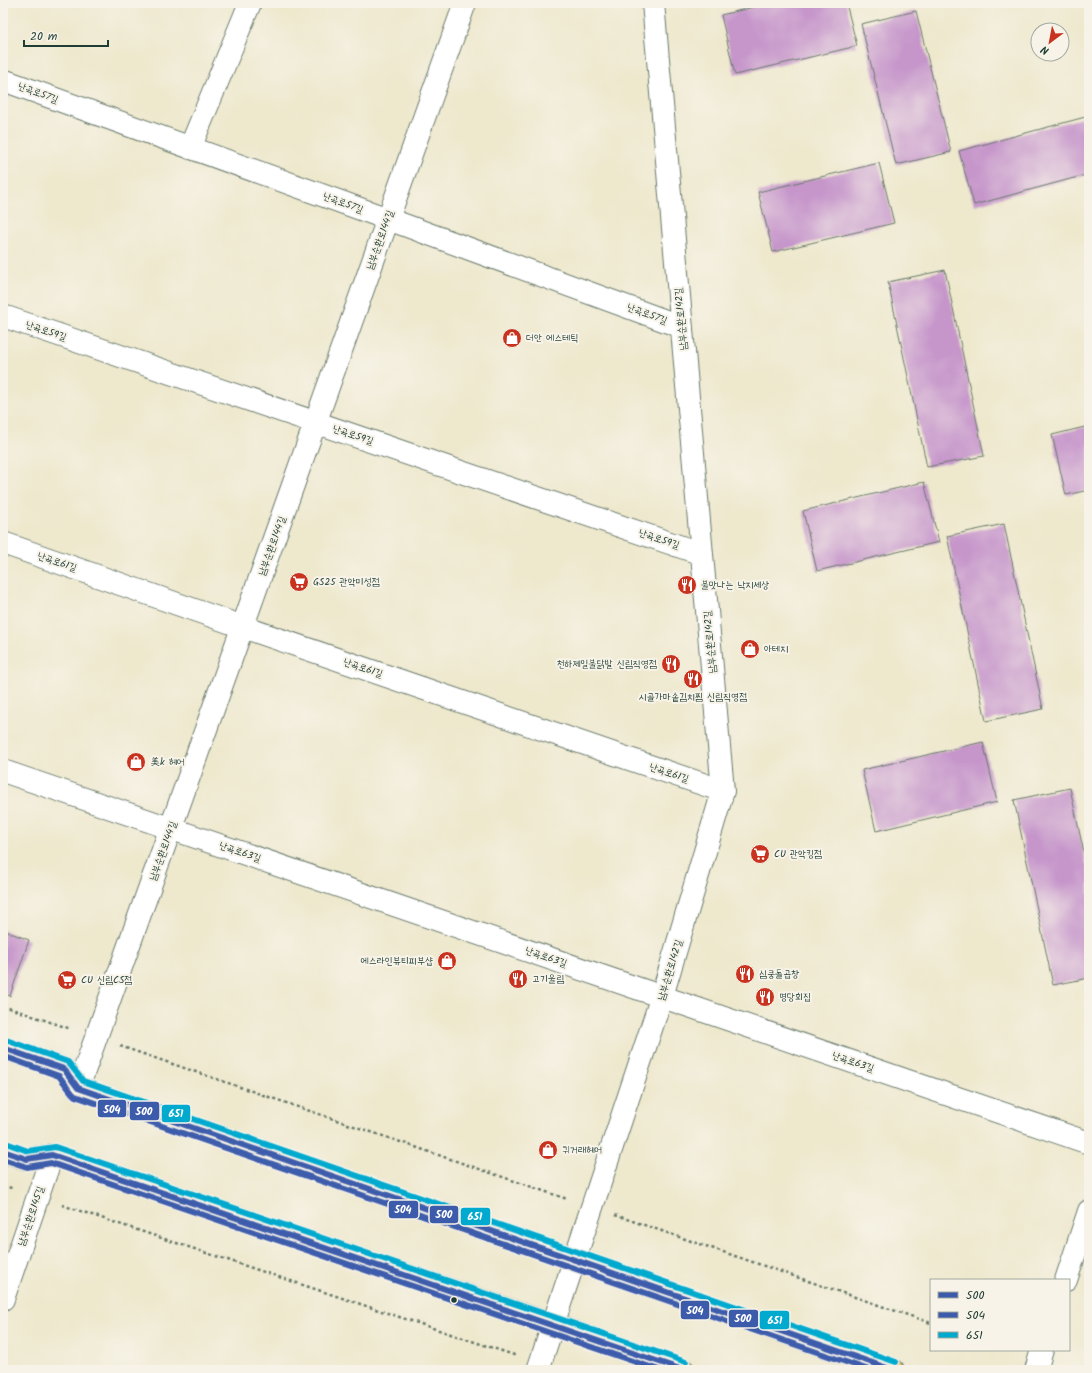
<svg xmlns="http://www.w3.org/2000/svg" width="1092" height="1373" font-family="Kalam,'LXGW WenKai TC','Poor Story',sans-serif">
  <rect width="100%" height="100%" fill="#f7f3e8"/>
  <filter id="ink" filterUnits="userSpaceOnUse"><feTurbulence type="fractalNoise" baseFrequency=".025" numOctaves="2"/><feDisplacementMap in="SourceGraphic" scale="8" xChannelSelector="R" yChannelSelector="G"/><feConvolveMatrix kernelMatrix="1 2 1 2 8 2 1 2 1" color-interpolation-filters="sRGB"/></filter>
  <filter id="wash" filterUnits="userSpaceOnUse"><feTurbulence type="fractalNoise" baseFrequency=".012" numOctaves="4" result="noise"/><feDisplacementMap in="SourceGraphic" scale="16" xChannelSelector="R" yChannelSelector="G"/><feGaussianBlur stdDeviation="0.9" result="paint"/><feColorMatrix in="noise" values="0 0 0 0 0 0 0 0 0 0 0 0 0 0 0 0 0 1.4 0 .05"/><feComposite in="paint" operator="in"/></filter>
  <g filter="url(#wash)">
    <rect width="100%" height="100%" fill="#eee8cd"/>
    <g id="blocks">
      <path fill="#c696cb" d="M 770,3 L 846,3 L 857,46 L 735,75 L 721,15 Z
        M 916,11 L 951,152 L 896,165 L 861,24 Z
        M 1089,116 L 1089,174 L 974,205 L 959,151 Z
        M 879,163 L 894,223 L 773,252 L 758,192 Z
        M 945,270 L 984,456 L 927,467 L 888,282 Z
        M 1089,426 L 1089,490 L 1066,495 L 1052,435 Z
        M 924,482 L 939,542 L 817,571 L 803,511 Z
        M 1004,524 L 1043,709 L 986,721 L 947,536 Z
        M 983,742 L 997,802 L 876,831 L 862,770 Z
        M 1070,788 L 1089,877 L 1089,978 L 1053,985 L 1014,800 Z
        M 3,930 L 29,940 L 10,996 L 3,993 Z"/>
    </g>
  </g>
  <g filter="url(#ink)">
    <use href="#blocks" fill-opacity="0" stroke="#67796a" stroke-width="1"/>
    <g fill="none" stroke-linecap="round" stroke-linejoin="round">
      <defs>
        <path id="minor" d="M 3,80 L 388,219 L 682,327
          M 190,148 L 250,3
          M 3,316 L 702,554
          M 3,543 L 243,627 L 723,791
          M 3,771 L 1089,1143
          M 78,1088 L 465,3
          M 1066,1280 L 1089,1211
          M 3,1299 L 52,1155
          M 538,1370 L 662,996 L 723,791 L 653,3
          M 1036,1370 L 1042,1350"/>
        <path id="major" d="M 3,1048 L 64,1069 L 78,1088 L 893,1370
          M 3,1151 L 27,1159 L 52,1155 L 554,1325 L 683,1370"/>
      </defs>
      <use href="#minor" stroke="#67796a" stroke-width="24"/>
      <use href="#major" stroke="#67796a" stroke-width="24"/>
      <path stroke="#67796a" stroke-width="2.5" stroke-dasharray="3 3" stroke-linecap="butt" d="M 3,1006 L 71,1029
        M 120,1046 L 567,1199
        M 3,1185 L 14,1189
        M 62,1205 L 517,1356
        M 615,1215 L 931,1323"/>
      <use href="#minor" stroke="#fff" stroke-width="22"/>
      <use href="#major" stroke="#f7c06c" stroke-width="22"/>
      <defs>
        <path id="bus-1" d="M 3,1048 L 64,1069 L 78,1088 L 893,1370
          M 3,1151 L 27,1159 L 52,1155 L 683,1370"/>
        <path id="bus-2" d="M 3,1056 L 59,1076 L 72,1093 L 75,1096 L 869,1370
          M 3,1159 L 27,1167 L 51,1163 L 659,1370"/>
        <path id="bus-3" d="M 6,1040 L 68,1062 L 83,1081 L 896,1362
          M 6,1143 L 28,1151 L 55,1147 L 686,1362"/>
      </defs>
      <use href="#bus-1" stroke="#f7f3e8" stroke-width="9"/>
      <use href="#bus-2" stroke="#f7f3e8" stroke-width="9"/>
      <use href="#bus-3" stroke="#f7f3e8" stroke-width="9"/>
      <use href="#bus-1" stroke="#3d5bab" stroke-width="6"/>
      <use href="#bus-2" stroke="#3d5bab" stroke-width="6"/>
      <use href="#bus-3" stroke="#00a9ce" stroke-width="6"/>
    </g>
  </g>
  <defs>
    <symbol id="shop-disc" viewBox="-11 -11 22 22"><circle r="9.5" fill="#c8321e" stroke="#f7f3e8"/><path d="M-5-2.5h2.3a2.7 3.5 0 0 1 5.4 0H5L5.5 6h-11ZM-1.5-2.5h3a1.5 2.3 0 0 0-3 0Z" fill="#fff"/></symbol>
    <symbol id="supermarket-disc" viewBox="-11 -11 22 22"><circle r="9.5" fill="#c8321e" stroke="#f7f3e8"/><path d="M-6-5.5h2.5l.6 2H6L4.5 2H-2.5L-4.4-4H-6ZM-1.5 3.2a1.3 1.3 0 1 0 .1 0ZM3 3.2a1.3 1.3 0 1 0 .1 0Z" fill="#fff"/></symbol>
    <symbol id="restaurant-disc" viewBox="-11 -11 22 22"><circle r="9.5" fill="#c8321e" stroke="#f7f3e8"/><path d="M-5-6h1v4h1v-4h1v4h1v-4h1v5L-1.5 .5V6h-2V.5L-5-1ZM5-6V6H3V1.5H1.5Q1.5-4 5-6Z" fill="#fff"/></symbol>
  </defs>
  <g fill-rule="evenodd">
    <use href="#shop-disc" x="501" y="327" width="22" height="22"/>
    <use href="#supermarket-disc" x="288" y="571" width="22" height="22"/>
    <use href="#restaurant-disc" x="676" y="574" width="22" height="22"/>
    <use href="#shop-disc" x="739" y="638" width="22" height="22"/>
    <use href="#restaurant-disc" x="660" y="653" width="22" height="22"/>
    <use href="#restaurant-disc" x="682" y="668" width="22" height="22"/>
    <use href="#shop-disc" x="125" y="751" width="22" height="22"/>
    <use href="#supermarket-disc" x="749" y="843" width="22" height="22"/>
    <use href="#shop-disc" x="436" y="950" width="22" height="22"/>
    <use href="#restaurant-disc" x="734" y="963" width="22" height="22"/>
    <use href="#restaurant-disc" x="507" y="968" width="22" height="22"/>
    <use href="#supermarket-disc" x="56" y="969" width="22" height="22"/>
    <use href="#restaurant-disc" x="754" y="986" width="22" height="22"/>
    <use href="#shop-disc" x="537" y="1139" width="22" height="22"/>
  </g>
  <circle fill="#1f3d34" stroke="#f7f3e8" stroke-width="1.5" cx="454" cy="1300" r="3.5"/>
  <g text-anchor="middle" dominant-baseline="central" stroke-width="4" stroke-linejoin="round" paint-order="stroke">
    <g font-size="10" fill="#1f3d34" stroke="#f7f3e8">
      <text transform="translate(38 93) rotate(20)">난곡로57길</text>
      <text transform="translate(343 203) rotate(20)">난곡로57길</text>
      <text transform="translate(380 240) rotate(-70)">남부순환로144길</text>
      <text transform="translate(647 314) rotate(20)">난곡로57길</text>
      <text transform="translate(681 319) rotate(-95)">남부순환로142길</text>
      <text transform="translate(46 331) rotate(19)">난곡로59길</text>
      <text transform="translate(353 435) rotate(19)">난곡로59길</text>
      <text transform="translate(659 539) rotate(19)">난곡로59길</text>
      <text transform="translate(272 546) rotate(-70)">남부순환로144길</text>
      <text transform="translate(57 562) rotate(19)">난곡로61길</text>
      <text transform="translate(710 642) rotate(-95)">남부순환로142길</text>
      <text transform="translate(363 668) rotate(19)">난곡로61길</text>
      <text transform="translate(669 773) rotate(19)">난곡로61길</text>
      <text transform="translate(163 851) rotate(-70)">남부순환로144길</text>
      <text transform="translate(240 852) rotate(19)">난곡로63길</text>
      <text transform="translate(546 957) rotate(19)">난곡로63길</text>
      <text transform="translate(670 970) rotate(-73)">남부순환로142길</text>
      <text transform="translate(853 1062) rotate(19)">난곡로63길</text>
      <text transform="translate(31 1216) rotate(-71)">남부순환로145길</text>
    </g>
    <g font-size="10" fill="#1f3d34" stroke="#f7f3e8" text-anchor="start">
      <text x="526" y="338">더안 에스테틱</text>
      <text x="313" y="582">GS25 관악미성점</text>
      <text x="701" y="585">불맛나는 낙지세상</text>
      <text x="764" y="649">아테지</text>
      <text x="657" y="664" text-anchor="end">천하제일불닭발 신림직영점</text>
      <text x="693" y="697" text-anchor="middle">시골가마솥김치찜 신림직영점</text>
      <text x="150" y="762">美k 헤어</text>
      <text x="774" y="854">CU 관악킹점</text>
      <text x="433" y="961" text-anchor="end">에스라인뷰티피부샵</text>
      <text x="759" y="974">심쿵돌곱창</text>
      <text x="532" y="979">고기울림</text>
      <text x="81" y="980">CU 신림CS점</text>
      <text x="779" y="997">명당회집</text>
      <text x="562" y="1150">귀거래헤어</text>
    </g>
  </g>
  <g stroke="#f7f3e8" stroke-width="1.5">
    <rect x="97" y="1099" width="30" height="19" rx="4" fill="#3d5bab"/>
    <rect x="129" y="1101" width="31" height="20" rx="4" fill="#3d5bab"/>
    <rect x="161" y="1104" width="30" height="19" rx="4" fill="#00a9ce"/>
    <rect x="388" y="1200" width="31" height="19" rx="4" fill="#3d5bab"/>
    <rect x="429" y="1205" width="30" height="19" rx="4" fill="#3d5bab"/>
    <rect x="460" y="1207" width="31" height="19" rx="4" fill="#00a9ce"/>
    <rect x="680" y="1300" width="30" height="20" rx="4" fill="#3d5bab"/>
    <rect x="728" y="1309" width="31" height="19" rx="4" fill="#3d5bab"/>
    <rect x="759" y="1310" width="31" height="20" rx="4" fill="#00a9ce"/>
  </g>
  <g font-size="11" text-anchor="middle" font-weight="bold" fill="#fff">
    <text x="112" y="1113">504</text>
    <text x="144" y="1115">500</text>
    <text x="176" y="1117">651</text>
    <text x="403" y="1213">504</text>
    <text x="444" y="1218">500</text>
    <text x="475" y="1220">651</text>
    <text x="695" y="1314">504</text>
    <text x="743" y="1322">500</text>
    <text x="775" y="1324">651</text>
  </g>
  <rect width="1092" height="1373" fill="none" stroke="#f7f3e8" stroke-width="16"/>
  <rect x="930" y="1279" width="140" height="72" fill="#f7f3e8" stroke="#a1aaa0"/>
  <rect x="938" y="1292" width="20" height="6" fill="#3d5bab" stroke="#a1aaa0"/>
  <text x="966" y="1299" font-size="12" fill="#1f3d34">500</text>
  <rect x="938" y="1312" width="20" height="6" fill="#3d5bab" stroke="#a1aaa0"/>
  <text x="966" y="1319" font-size="12" fill="#1f3d34">504</text>
  <rect x="938" y="1332" width="20" height="6" fill="#00a9ce" stroke="#a1aaa0"/>
  <text x="966" y="1339" font-size="12" fill="#1f3d34">651</text>
  <g transform="translate(1050 42) rotate(212)"><circle r="19" fill="#f7f3e8" stroke="#a1aaa0"/>
  <path d="M0-3L7 15L0 10L-7 15Z" fill="#c8321e"/>
  <text y="-6" font-size="11" font-weight="bold" text-anchor="middle" fill="#1f3d34">N</text>
  </g>
  <path d="M24 40v6h84v-6" fill="none" stroke="#1f3d34" stroke-width="2"/>
  <text x="30" y="40" font-size="12" fill="#1f3d34" stroke="#f7f3e8" stroke-width="3" paint-order="stroke">20 m</text>
</svg>
